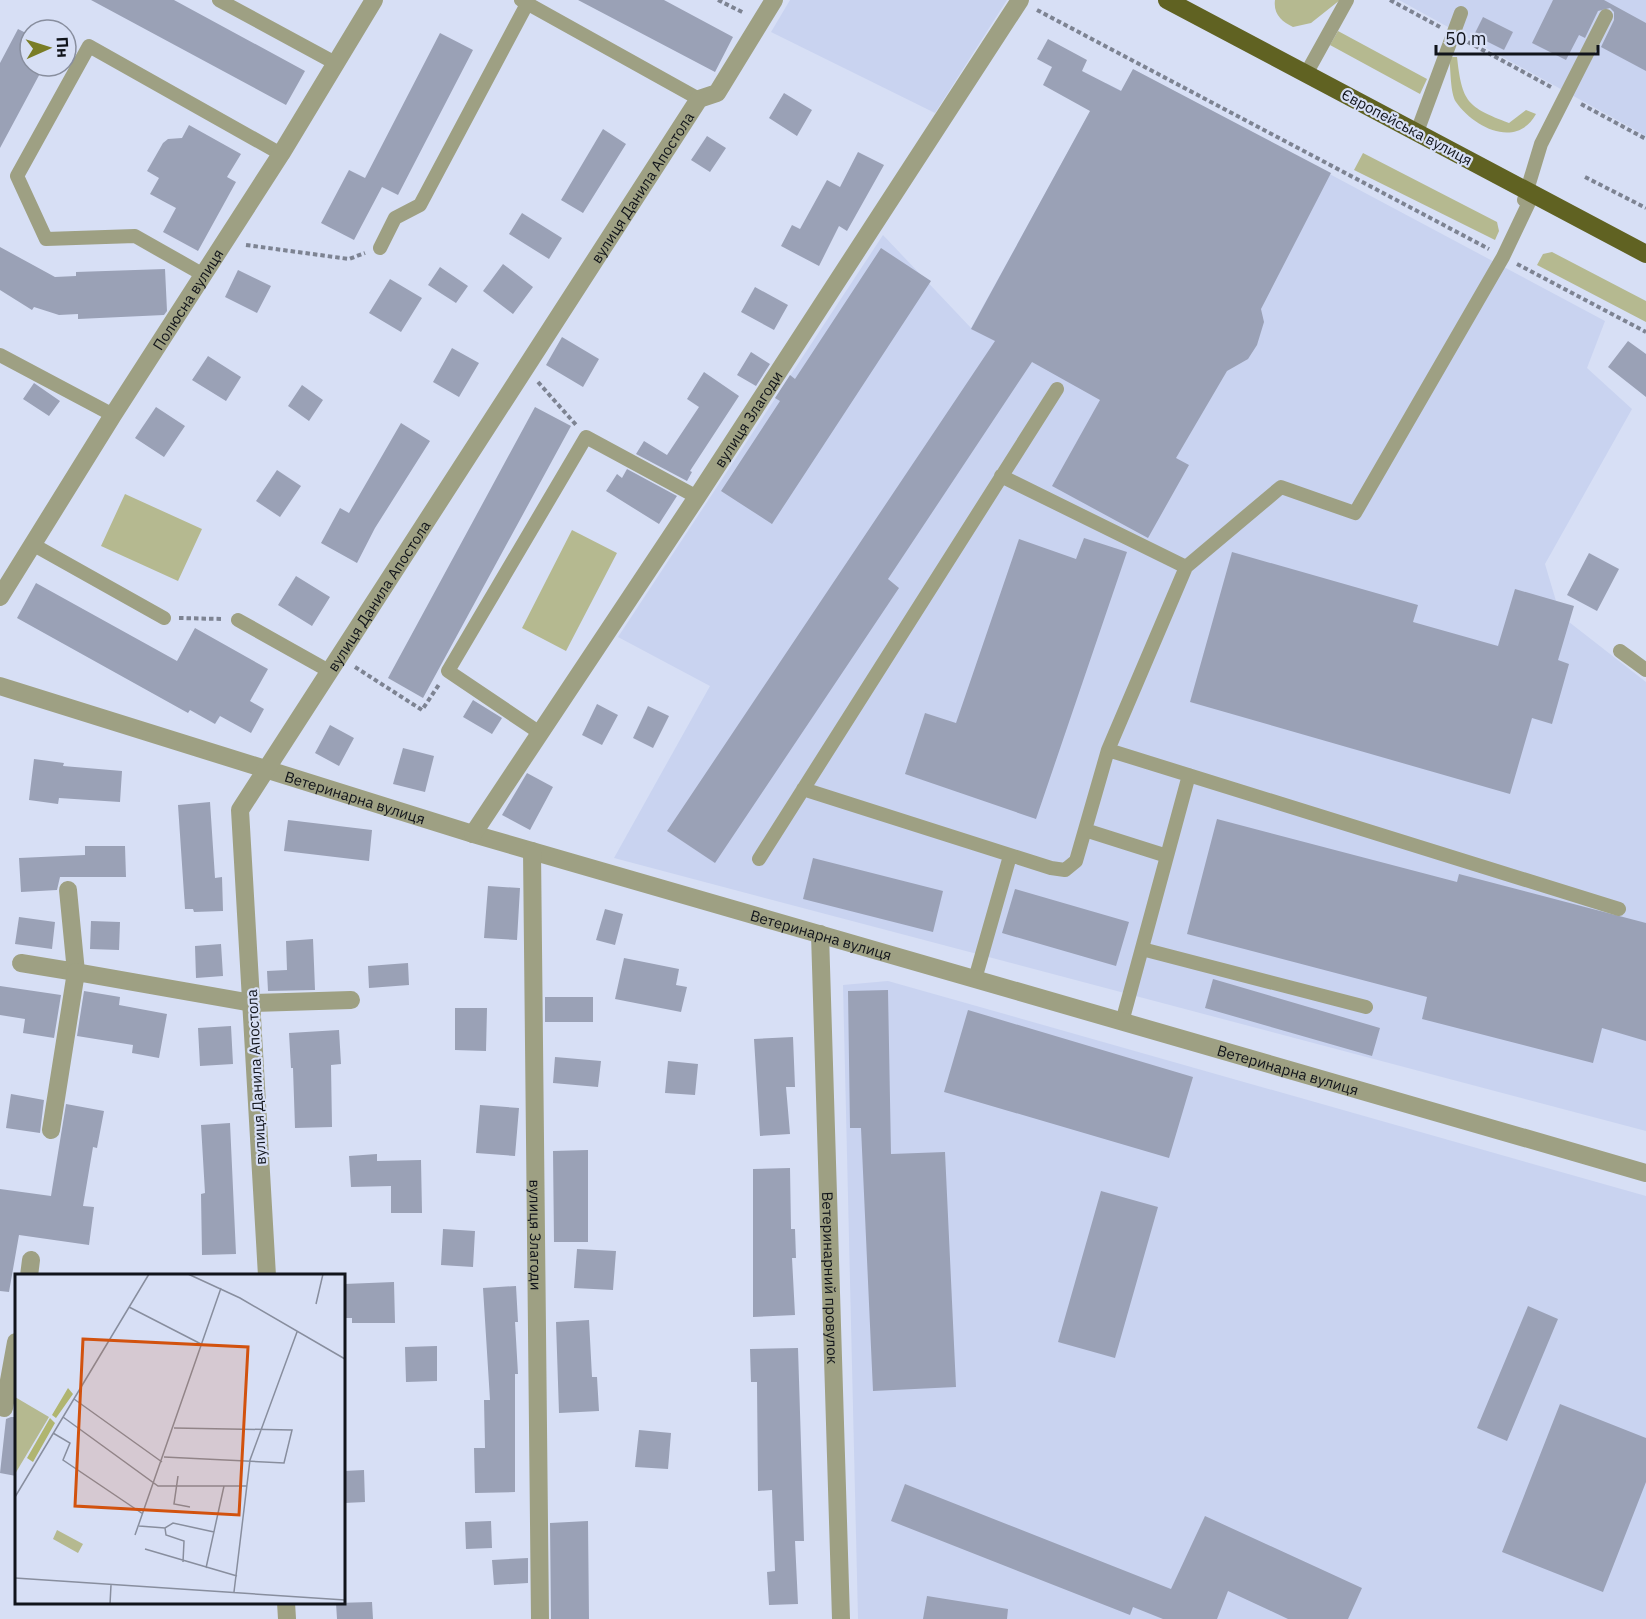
<svg xmlns="http://www.w3.org/2000/svg" width="1646" height="1619" font-family="'IBM Plex Sans',sans-serif">
  <rect width="100%" height="100%" fill="#d7dff5"/>
  <path fill="#c9d3f0" d="M 790,0 L 1007,0 L 935,113 L 771,32 Z
    M 1399,0 L 1646,0 L 1646,136 Z
    M 1133,69 L 1605,321 L 1587,368 L 1632,409 L 1545,564 L 1556,601 L 1553,617 L 1569,622 L 1646,682 L 1646,1131 L 614,858 L 710,686 L 618,637 L 883,235 L 971,328 L 1106,83 L 1122,91 Z
    M 888,981 L 1646,1196 L 1646,1619 L 858,1619 L 843,985 Z"/>
  <path fill="#b5b990" d="M 1275,0 L 1340,0 L 1311,23 L 1293,27 C 1282,22 1273,14 1275,0 Z
    M 1338,31 L 1427,79 L 1420,94 L 1330,45 Z
    M 1449,57 L 1457,57 C 1462,102 1467,107 1509,123 L 1526,110 L 1536,114 C 1517,149 1474,128 1456,102 C 1450,93 1451,69 1449,57 Z
    M 1363,153 L 1497,222 L 1499,231 L 1495,240 L 1354,170 Z
    M 1552,252 L 1646,301 L 1646,322 L 1537,265 L 1543,254 Z
    M 125,494 L 202,529 L 178,581 L 101,546 Z
    M 572,530 L 617,553 L 566,651 L 522,628 Z"/>
  <path fill="#9aa1b6" d="M 91,0 L 174,0 L 305,71 L 286,105 Z
    M 578,0 L 664,0 L 733,37 L 715,72 Z
    M 1553,0 L 1604,0 L 1646,23 L 1646,71 L 1601,47 L 1614,20 L 1614,12 L 1610,8 L 1598,11 L 1585,38 L 1579,35 L 1566,60 L 1532,43 Z
    M 1483,17 L 1513,32 L 1504,50 L 1474,35 Z
    M 18,29 L 30,35 L 30,66 L 44,66 L 0,148 L 0,63 Z
    M 440,33 L 473,50 L 398,195 L 382,187 L 354,240 L 321,223 L 349,170 L 365,178 Z
    M 1048,39 L 1087,60 L 1082,71 L 1121,91 L 1133,69 L 1331,173 L 1261,309 L 1264,322 L 1257,345 L 1248,359 L 1227,371 L 1176,458 L 1189,465 L 1148,538 L 1052,486 L 1100,400 L 1032,362 L 888,579 L 899,588 L 715,863 L 667,831 L 995,341 L 971,329 L 1090,111 L 1043,85 L 1052,67 L 1037,59 Z
    M 784,93 L 812,110 L 797,136 L 769,118 Z
    M 189,125 L 241,154 L 227,177 L 236,182 L 198,251 L 163,232 L 176,208 L 150,194 L 159,178 L 147,171 L 163,143 L 168,139 L 182,138 Z
    M 603,129 L 626,144 L 583,213 L 561,200 Z
    M 707,136 L 726,148 L 710,172 L 691,160 Z
    M 858,152 L 884,165 L 847,231 L 839,226 L 819,266 L 781,246 L 792,225 L 800,229 L 827,180 L 840,187 Z
    M 522,213 L 562,238 L 549,259 L 509,234 Z
    M 0,247 L 55,277 L 76,276 L 76,272 L 165,269 L 167,311 L 164,315 L 78,319 L 78,314 L 59,315 L 34,307 L 32,310 L 0,290 Z
    M 881,248 L 931,281 L 772,524 L 721,491 L 780,401 L 775,398 L 790,375 L 795,379 Z
    M 503,264 L 533,287 L 513,314 L 483,291 Z
    M 440,267 L 468,286 L 456,303 L 428,285 Z
    M 238,270 L 271,286 L 257,313 L 225,297 Z
    M 390,279 L 422,298 L 401,332 L 369,313 Z
    M 755,287 L 788,305 L 774,330 L 741,312 Z
    M 562,337 L 599,359 L 583,387 L 546,365 Z
    M 1628,341 L 1646,354 L 1646,397 L 1608,367 Z
    M 452,348 L 479,363 L 459,397 L 433,382 Z
    M 751,352 L 770,364 L 756,386 L 737,375 Z
    M 208,356 L 241,377 L 226,401 L 192,380 Z
    M 704,372 L 739,396 L 690,471 L 692,472 L 687,481 L 636,454 L 644,441 L 667,455 L 699,407 L 687,399 Z
    M 34,383 L 60,401 L 49,416 L 23,399 Z
    M 302,385 L 323,400 L 309,421 L 288,406 Z
    M 156,407 L 185,426 L 164,457 L 135,438 Z
    M 535,407 L 571,426 L 423,698 L 388,678 Z
    M 401,423 L 430,441 L 375,528 L 357,563 L 321,543 L 340,508 L 349,513 Z
    M 627,469 L 677,496 L 659,524 L 606,491 L 617,474 L 622,478 Z
    M 277,470 L 301,486 L 280,517 L 256,501 Z
    M 1084,538 L 1127,552 L 1036,819 L 905,774 L 925,713 L 956,723 L 1019,539 L 1076,559 Z
    M 1232,552 L 1418,605 L 1413,622 L 1498,646 L 1515,589 L 1574,606 L 1558,660 L 1569,664 L 1552,724 L 1532,718 L 1510,794 L 1190,702 Z
    M 1589,553 L 1619,569 L 1597,611 L 1567,595 Z
    M 296,576 L 330,597 L 312,626 L 278,605 Z
    M 36,583 L 177,661 L 195,628 L 268,669 L 250,701 L 264,709 L 251,733 L 220,716 L 215,724 L 190,710 L 188,713 L 17,618 Z
    M 473,700 L 502,718 L 492,734 L 463,717 Z
    M 597,704 L 618,715 L 602,745 L 582,735 Z
    M 648,706 L 669,716 L 653,748 L 633,738 Z
    M 330,725 L 354,738 L 339,766 L 315,753 Z
    M 403,748 L 434,756 L 425,792 L 393,784 Z
    M 34,759 L 64,763 L 63,766 L 122,771 L 120,802 L 59,798 L 58,804 L 29,800 Z
    M 527,773 L 553,787 L 530,830 L 502,815 Z
    M 210,802 L 215,878 L 222,877 L 223,911 L 194,912 L 193,909 L 185,909 L 178,805 Z
    M 1217,819 L 1457,882 L 1459,874 L 1646,923 L 1646,1041 L 1602,1028 L 1593,1063 L 1422,1019 L 1427,997 L 1187,934 Z
    M 288,820 L 372,830 L 369,861 L 284,851 Z
    M 85,846 L 125,846 L 126,877 L 60,877 L 57,890 L 21,892 L 19,858 L 85,855 Z
    M 813,858 L 943,891 L 933,932 L 803,899 Z
    M 488,886 L 520,888 L 517,940 L 484,938 Z
    M 1015,889 L 1129,922 L 1116,966 L 1002,933 Z
    M 605,909 L 623,914 L 615,945 L 596,940 Z
    M 19,917 L 55,922 L 52,949 L 15,944 Z
    M 91,921 L 120,922 L 119,950 L 90,949 Z
    M 313,939 L 315,990 L 268,991 L 267,971 L 287,970 L 286,941 Z
    M 221,944 L 223,976 L 196,978 L 195,946 Z
    M 624,958 L 679,969 L 676,985 L 687,987 L 681,1012 L 615,999 Z
    M 408,963 L 409,985 L 369,988 L 368,966 Z
    M 1213,979 L 1380,1028 L 1372,1056 L 1205,1008 Z
    M 0,986 L 61,995 L 54,1038 L 23,1033 L 25,1019 L 0,1015 Z
    M 888,990 L 891,1154 L 945,1152 L 956,1387 L 873,1391 L 861,1128 L 850,1128 L 848,991 Z
    M 84,991 L 120,997 L 119,1005 L 167,1014 L 159,1058 L 132,1053 L 133,1045 L 77,1036 Z
    M 545,997 L 593,997 L 593,1022 L 545,1022 Z
    M 455,1008 L 487,1008 L 486,1051 L 455,1050 Z
    M 968,1010 L 1193,1077 L 1169,1158 L 944,1092 Z
    M 231,1026 L 233,1064 L 200,1066 L 198,1028 Z
    M 339,1030 L 341,1064 L 331,1065 L 332,1127 L 295,1128 L 293,1068 L 291,1068 L 289,1033 Z
    M 793,1037 L 795,1087 L 786,1087 L 790,1134 L 760,1136 L 754,1039 Z
    M 555,1057 L 601,1061 L 598,1087 L 553,1083 Z
    M 668,1061 L 698,1064 L 695,1095 L 665,1093 Z
    M 11,1094 L 44,1100 L 40,1133 L 6,1128 Z
    M 66,1104 L 104,1111 L 97,1148 L 93,1147 L 83,1206 L 94,1207 L 89,1245 L 19,1235 L 9,1292 L 0,1291 L 0,1189 L 51,1196 Z
    M 480,1105 L 519,1108 L 515,1156 L 476,1153 Z
    M 230,1123 L 236,1254 L 202,1255 L 201,1194 L 205,1193 L 201,1125 Z
    M 588,1150 L 588,1242 L 554,1242 L 553,1151 Z
    M 377,1154 L 377,1161 L 421,1160 L 422,1213 L 391,1213 L 391,1186 L 351,1187 L 349,1156 Z
    M 790,1168 L 791,1229 L 795,1229 L 796,1258 L 792,1258 L 795,1315 L 753,1317 L 753,1169 Z
    M 1101,1191 L 1158,1207 L 1115,1358 L 1058,1342 Z
    M 443,1229 L 475,1231 L 473,1267 L 441,1265 Z
    M 577,1249 L 616,1251 L 613,1290 L 574,1288 Z
    M 394,1282 L 395,1323 L 352,1323 L 352,1318 L 344,1318 L 344,1284 Z
    M 516,1286 L 518,1322 L 515,1322 L 518,1374 L 515,1374 L 515,1492 L 475,1493 L 474,1448 L 485,1448 L 484,1400 L 490,1400 L 483,1288 Z
    M 1528,1306 L 1558,1319 L 1507,1441 L 1477,1428 Z
    M 589,1320 L 592,1377 L 597,1377 L 599,1411 L 559,1413 L 556,1322 Z
    M 437,1346 L 437,1381 L 406,1382 L 405,1347 Z
    M 798,1348 L 804,1541 L 795,1541 L 798,1604 L 769,1605 L 767,1572 L 775,1571 L 772,1490 L 758,1491 L 757,1382 L 751,1382 L 750,1349 Z
    M 1560,1404 L 1646,1438 L 1646,1482 L 1603,1592 L 1502,1552 Z
    M 11,1417 L 16,1417 L 16,1476 L 0,1473 L 6,1419 Z
    M 639,1430 L 671,1433 L 668,1469 L 635,1467 Z
    M 364,1470 L 365,1502 L 344,1503 L 344,1471 Z
    M 905,1484 L 1171,1589 L 1205,1516 L 1362,1588 L 1348,1619 L 1288,1619 L 1228,1591 L 1217,1619 L 1163,1619 L 1133,1607 L 1130,1615 L 891,1521 Z
    M 491,1521 L 492,1548 L 466,1549 L 465,1522 Z
    M 588,1521 L 589,1619 L 551,1619 L 550,1523 Z
    M 528,1558 L 528,1583 L 494,1585 L 492,1560 Z
    M 927,1596 L 1008,1609 L 1007,1619 L 923,1619 Z
    M 372,1602 L 373,1619 L 337,1619 L 336,1603 Z"/>
  <g fill="none" stroke-linecap="round" stroke-linejoin="round">
    <path stroke="#7d8392" stroke-width="4" stroke-dasharray="4.5 3" stroke-linecap="butt" d="M 718,0 L 744,13
      M 1390,0 L 1440,27
      M 1037,10 L 1489,249
      M 1468,42 L 1551,87
      M 1581,104 L 1646,139
      M 1585,177 L 1646,208
      M 246,245 L 349,259 L 365,253
      M 1517,264 L 1646,332
      M 538,382 L 577,426
      M 179,618 L 222,619
      M 355,667 L 422,710 L 440,683"/>
    <path stroke="#9ea083" stroke-width="14" d="M 219,0 L 337,64
      M 521,0 L 699,99
      M 1306,74 L 1347,0
      M 1417,132 L 1461,13
      M 1524,200 L 1541,144 L 1606,16
      M 380,248 L 395,218 L 420,205 L 527,4
      M 202,274 L 135,236 L 46,239 L 17,176 L 89,46 L 281,154
      M 0,355 L 113,415
      M 32,544 L 164,618
      M 1186,567 L 1281,487 L 1355,513 L 1503,257 L 1533,194
      M 238,620 L 329,671
      M 1620,651 L 1646,670
      M 540,733 L 448,671 L 586,437 L 697,497
      M 1108,750 L 1619,909
      M 803,789 L 1051,868 L 1065,870 L 1076,861 L 1108,750 L 1186,567 L 1001,476
      M 1085,830 L 1167,856
      M 759,859 L 1057,389
      M 1142,949 L 1366,1007
      M 975,979 L 1010,856
      M 1122,1022 L 1189,775"/>
    <g stroke="#9ea083" stroke-width="18">
      <path id="s1" d="M 0,597 L 113,415 L 281,154 L 374,0"/>
      <path id="s2" d="M 0,686 L 473,834 L 1646,1173"/>
      <path id="s3" d="M 473,834 L 697,497 L 1020,0"/>
      <path id="s4" d="M 532,851 L 540,1619"/>
      <path id="s5" d="M 820,934 L 841,1619"/>
      <path d="M 21,963 L 76,972 L 68,890"/>
      <path d="M 51,1130 L 76,972 L 252,1003 L 351,1000"/>
      <path d="M 29,1276 L 31,1260"/>
      <path id="s6" d="M 267,1276 L 240,810 L 699,99 L 717,93 L 774,0"/>
      <path d="M 4,1408 L 16,1342"/>
      <path d="M 286,1602 L 287,1619"/>
    </g>
    <path stroke="#606222" stroke-width="18" d="M 1167,0 L 1646,254"/>
  </g>
  <g text-anchor="middle" dominant-baseline="central" stroke-width="4.5" stroke-linejoin="round" paint-order="stroke">
    <g font-size="15" fill="#11141b" stroke="#d7dff5">
      <text transform="translate(1407 127) rotate(28)">Європейська вулиця</text>
      <text stroke="none"><textPath href="#s6" startOffset="1208">вулиця Данила Апостола</textPath></text>
      <text stroke="none"><textPath href="#s1" startOffset="352">Полюсна вулиця</textPath></text>
      <text stroke="none"><textPath href="#s3" startOffset="498">вулиця Злагоди</textPath></text>
      <text stroke="none"><textPath href="#s6" startOffset="722">вулиця Данила Апостола</textPath></text>
      <text stroke="none"><textPath href="#s2" startOffset="372">Ветеринарна вулиця</textPath></text>
      <text stroke="none"><textPath href="#s2" startOffset="858">Ветеринарна вулиця</textPath></text>
      <text stroke="none"><textPath href="#s2" startOffset="1344">Ветеринарна вулиця</textPath></text>
      <text transform="translate(256 1077) rotate(-93)">вулиця Данила Апостола</text>
      <text stroke="none"><textPath href="#s4" startOffset="384">вулиця Злагоди</textPath></text>
      <text stroke="none"><textPath href="#s5" startOffset="344">Ветеринарний провулок</textPath></text>
    </g>
  </g>
  <g transform="translate(15 1274)">
    <rect width="330" height="330" fill="#d7dff5"/>
    <path d="M 0,123 L 34,143 L 0,200 ZM 42,256 L 68,270 L 63,279 L 38,265 Z" fill="#b5b990"/>
    <path d="M 53,114 L 58,120 L 41,144 L 37,141 ZM 35,144 L 40,149 L 18,188 L 12,184 Z" fill="#b0b570"/>
    <path fill="none" stroke="#888e9e" stroke-width="1.5" d="M 173,0 L 225,24 L 330,85M 301,30 L 308,0M 114,33 L 188,71M 59,125 L 147,188M 48,143 L 143,212 L 232,212M 38,159 L 55,169 L 48,186 L 128,240M 149,183 L 269,189 L 277,156 L 159,154M 163,202 L 159,230 L 175,233M 0,223 L 134,0M 124,252 L 150,254 L 158,249 L 199,258M 150,254 L 151,261 L 169,267 L 168,288M 120,261 L 206,14M 130,275 L 222,302M 191,294 L 209,212M 0,304 L 330,326M 219,318 L 235,186 L 282,58M 95,330 L 96,311"/>
    <path fill="#d2520e" fill-opacity="0.15" stroke="#d2520e" stroke-width="3" d="M 68,65 L 233,73 L 224,241 L 60,232 Z"/>
    <rect width="330" height="330" fill="none" stroke="#11141b" stroke-width="3"/>
  </g>
  <g transform="translate(48 48) rotate(87)"><circle r="28" fill="#d7dff5" stroke="#888e9e" stroke-width="1.5"/>
  <path d="M0-4.5L10 22L0 15L-10 22Z" fill="#7a7d26"/>
  <text y="-9" font-size="16" font-weight="bold" text-anchor="middle" fill="#11141b">Пн</text>
  </g>
  <path d="M1436 45v9h162v-9" fill="none" stroke="#11141b" stroke-width="3"/>
  <text x="1445" y="45" font-size="18" fill="#11141b" stroke="#d7dff5" stroke-width="4.5" paint-order="stroke">50 m</text>
</svg>
